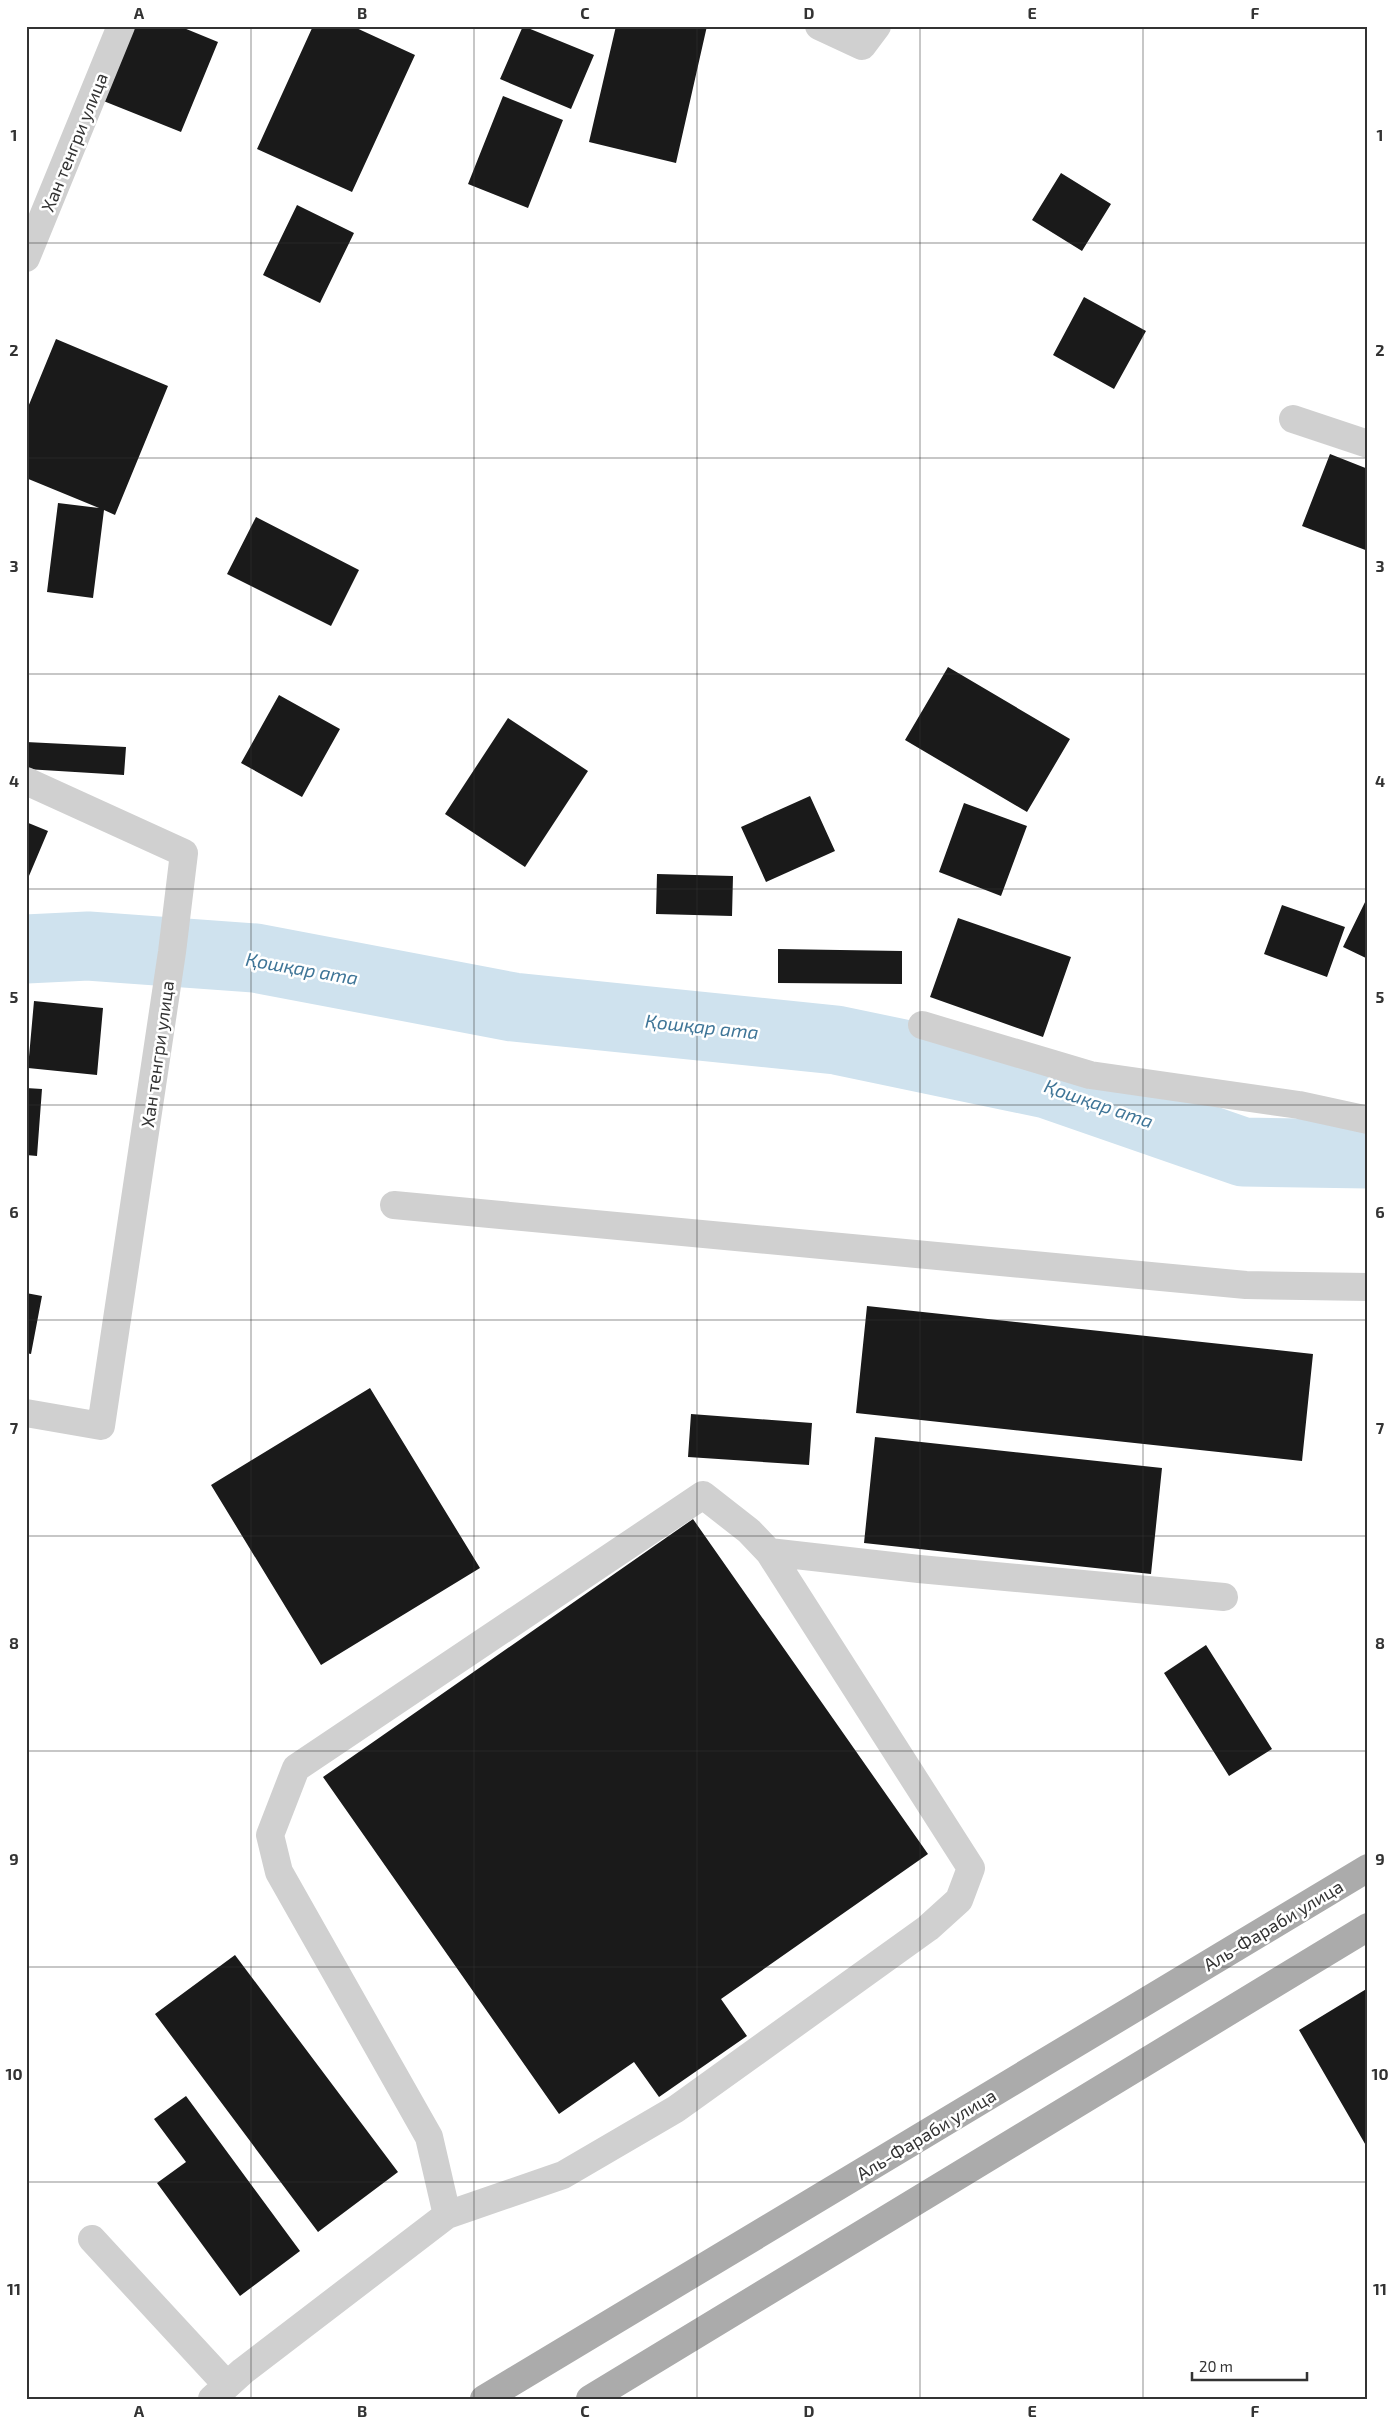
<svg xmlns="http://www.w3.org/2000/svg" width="1394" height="2425" font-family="'Exo 2',sans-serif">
  <rect width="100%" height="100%" fill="#fff"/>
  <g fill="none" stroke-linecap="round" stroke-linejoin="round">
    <path stroke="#cfe2ee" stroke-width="69" d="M 26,949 L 88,946 L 255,958 L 513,1007 L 836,1040 L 1047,1084 L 1243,1152 L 1368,1154"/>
  </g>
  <path fill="#1a1a1a" d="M 124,26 L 179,26 L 218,42 L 181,132 L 96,98 Z
    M 313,26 L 352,26 L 415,55 L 352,192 L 257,149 Z
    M 523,26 L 594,55 L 571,109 L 500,79 Z
    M 616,26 L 707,26 L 676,163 L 589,142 Z
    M 503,96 L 563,120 L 528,208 L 468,184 Z
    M 1061,173 L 1111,204 L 1082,251 L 1032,220 Z
    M 297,205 L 354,233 L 320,303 L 263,275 Z
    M 1084,297 L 1146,331 L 1114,389 L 1053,355 Z
    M 56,339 L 168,386 L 115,515 L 104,510 L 93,598 L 47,592 L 58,503 L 99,508 L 26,478 L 26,412 Z
    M 1330,454 L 1368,469 L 1368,551 L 1302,526 Z
    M 256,517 L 359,570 L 331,626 L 227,574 Z
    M 948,667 L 1070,739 L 1027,812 L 905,740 Z
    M 279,695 L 340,729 L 302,797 L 241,763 Z
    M 508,718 L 588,771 L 525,867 L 445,814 Z
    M 26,742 L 126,747 L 124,775 L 26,769 Z
    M 810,796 L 835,851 L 766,882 L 741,827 Z
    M 964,803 L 1027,826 L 1001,896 L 939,872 Z
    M 26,822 L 48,831 L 26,883 Z
    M 657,874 L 733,876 L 732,916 L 656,914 Z
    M 1368,896 L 1368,959 L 1343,947 Z
    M 1282,905 L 1345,927 L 1327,977 L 1264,954 Z
    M 958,918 L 1071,957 L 1043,1037 L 930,997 Z
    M 778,949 L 902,951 L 902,984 L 778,983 Z
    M 34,1001 L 103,1008 L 97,1075 L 28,1068 Z
    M 26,1088 L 42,1089 L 37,1156 L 26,1155 Z
    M 26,1293 L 42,1296 L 31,1354 L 26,1353 Z
    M 867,1306 L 1313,1354 L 1302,1461 L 856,1413 Z
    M 370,1388 L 480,1568 L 321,1665 L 211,1485 Z
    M 691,1414 L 812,1423 L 809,1465 L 688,1457 Z
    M 875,1437 L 1162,1468 L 1151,1574 L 864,1543 Z
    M 693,1519 L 928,1854 L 721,1999 L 747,2036 L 659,2097 L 634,2062 L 559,2114 L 323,1777 Z
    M 1206,1645 L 1272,1749 L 1229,1776 L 1164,1673 Z
    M 235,1955 L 398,2172 L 318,2232 L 155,2014 Z
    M 1368,1988 L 1368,2149 L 1299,2030 Z
    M 186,2096 L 300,2251 L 240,2296 L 157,2183 L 186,2162 L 154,2119 Z"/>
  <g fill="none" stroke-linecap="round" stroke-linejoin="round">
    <path stroke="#d0d0d0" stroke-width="28" d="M 819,26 L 862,46 L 877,26
      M 26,258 L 121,26
      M 1293,419 L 1368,444
      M 26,781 L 184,853 L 172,952 L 101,1426 L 26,1413
      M 922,1025 L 1090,1075 L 1299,1105 L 1368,1120
      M 394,1205 L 1246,1285 L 1368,1287
      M 769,1552 L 919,1569 L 1224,1597
      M 92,2239 L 227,2385
      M 212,2399 L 243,2371 L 447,2215 L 563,2175 L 676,2109 L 928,1928 L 959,1900 L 971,1868 L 769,1552 L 749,1531 L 703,1495 L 296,1768 L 270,1835 L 279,1872 L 429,2137 L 447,2215"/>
    <path stroke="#ababab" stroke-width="28" d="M 484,2399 L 1368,1868
      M 590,2399 L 1368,1927"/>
  </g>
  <path fill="none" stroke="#333" stroke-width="1" stroke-opacity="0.55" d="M 251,26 L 251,2399M 474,26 L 474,2399M 697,26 L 697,2399M 920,26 L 920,2399M 1143,26 L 1143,2399M 26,243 L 1368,243M 26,458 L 1368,458M 26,674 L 1368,674M 26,889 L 1368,889M 26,1105 L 1368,1105M 26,1320 L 1368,1320M 26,1536 L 1368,1536M 26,1751 L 1368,1751M 26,1967 L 1368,1967M 26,2182 L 1368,2182"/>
  <g text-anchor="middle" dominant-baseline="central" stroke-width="5" stroke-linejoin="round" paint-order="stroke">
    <g font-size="18" fill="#333" stroke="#fff">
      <text transform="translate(74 142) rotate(-68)">Хан тенгри улица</text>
      <text transform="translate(157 1054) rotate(-82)">Хан тенгри улица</text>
      <text transform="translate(1273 1925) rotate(-31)">Аль-Фараби улица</text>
      <text transform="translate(926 2134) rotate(-31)">Аль-Фараби улица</text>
    </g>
    <g font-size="19" font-style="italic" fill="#3f7597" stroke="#fff">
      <text transform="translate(302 968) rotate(10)">Қошқар ата</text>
      <text transform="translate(702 1026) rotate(6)">Қошқар ата</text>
      <text transform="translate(1099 1103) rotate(19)">Қошқар ата</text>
    </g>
  </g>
  <rect width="1394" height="2425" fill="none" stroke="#ffffff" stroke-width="55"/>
  <path d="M1192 2372v8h115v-8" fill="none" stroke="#333333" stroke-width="2.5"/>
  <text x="1199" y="2372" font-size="15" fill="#333333" stroke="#ffffff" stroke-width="4" paint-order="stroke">20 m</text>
  <rect x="28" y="28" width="1338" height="2370" fill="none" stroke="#333" stroke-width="2"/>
  <g font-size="16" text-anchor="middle" font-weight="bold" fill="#333">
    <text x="139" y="19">A</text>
    <text x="362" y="19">B</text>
    <text x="585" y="19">C</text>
    <text x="809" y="19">D</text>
    <text x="1032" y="19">E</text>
    <text x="1255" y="19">F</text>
    <text x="14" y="141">1</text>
    <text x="1380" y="141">1</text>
    <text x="14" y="356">2</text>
    <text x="1380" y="356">2</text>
    <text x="14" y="572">3</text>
    <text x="1380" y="572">3</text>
    <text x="14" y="787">4</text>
    <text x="1380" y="787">4</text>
    <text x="14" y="1003">5</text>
    <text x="1380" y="1003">5</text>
    <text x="14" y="1218">6</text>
    <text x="1380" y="1218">6</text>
    <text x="14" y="1434">7</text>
    <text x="1380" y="1434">7</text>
    <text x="14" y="1649">8</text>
    <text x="1380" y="1649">8</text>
    <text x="14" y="1865">9</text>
    <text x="1380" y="1865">9</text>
    <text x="14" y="2080">10</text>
    <text x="1380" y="2080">10</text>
    <text x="14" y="2295">11</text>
    <text x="1380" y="2295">11</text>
    <text x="139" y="2417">A</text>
    <text x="362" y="2417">B</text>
    <text x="585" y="2417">C</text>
    <text x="809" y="2417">D</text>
    <text x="1032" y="2417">E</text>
    <text x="1255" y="2417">F</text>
  </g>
</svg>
